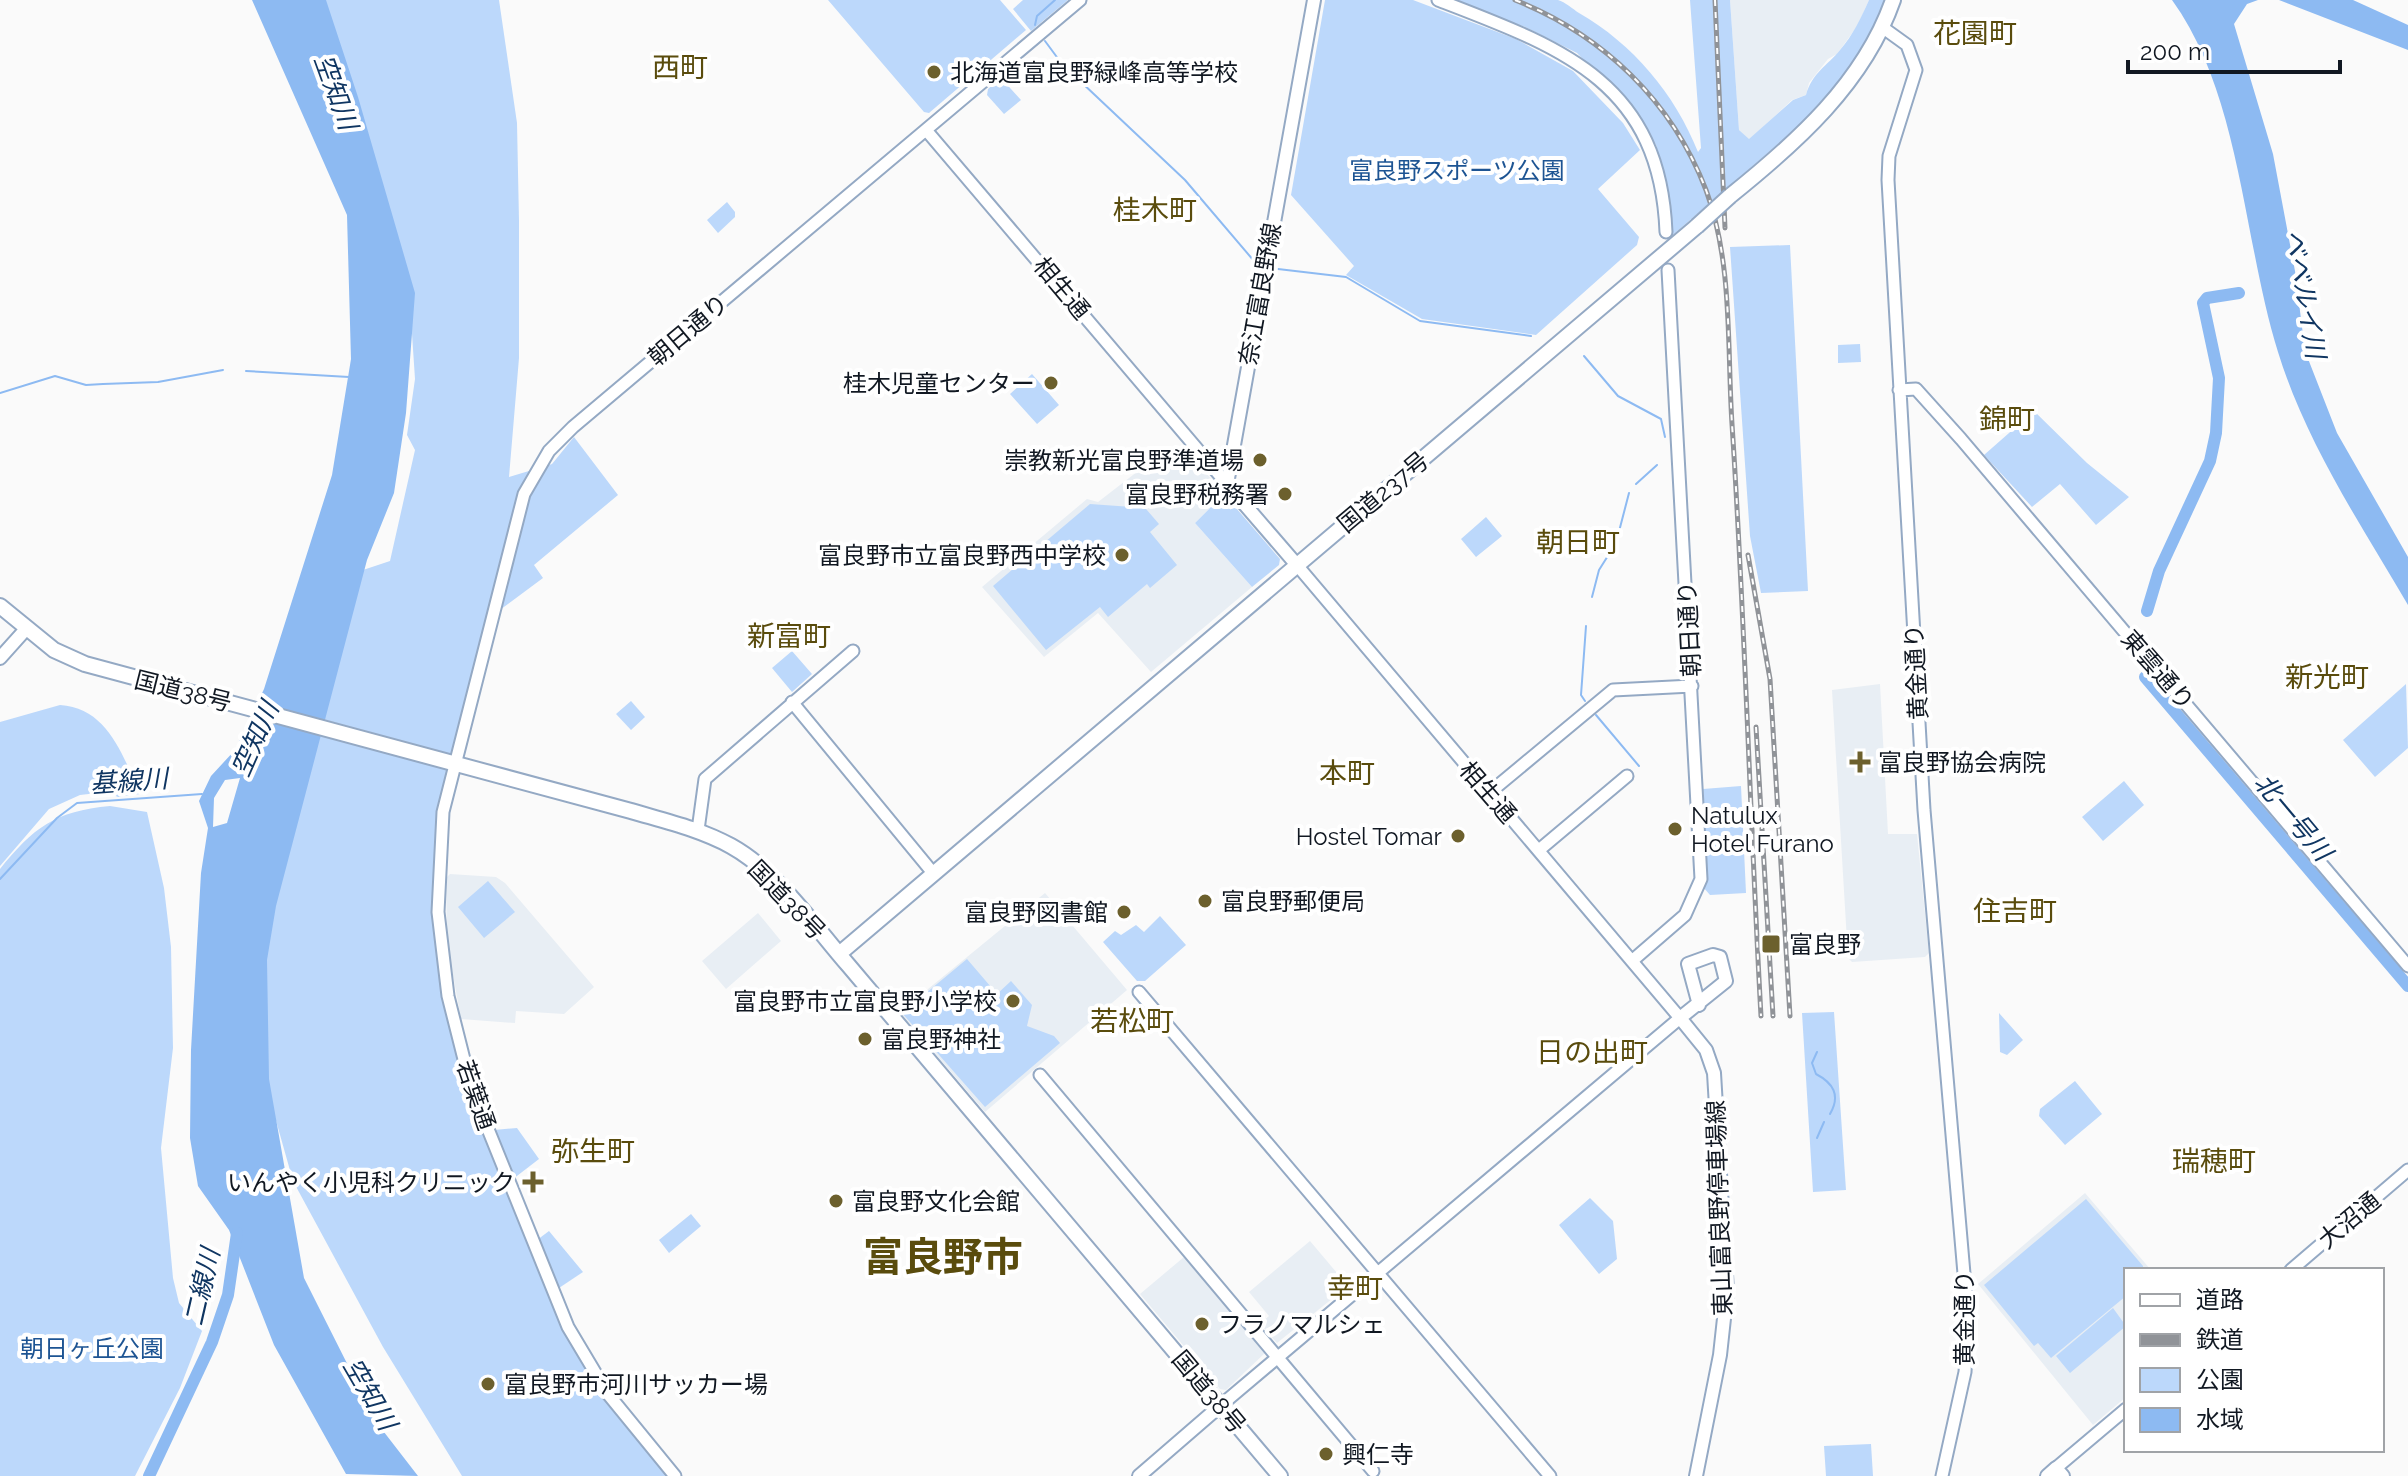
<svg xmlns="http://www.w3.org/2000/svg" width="2408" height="1476" font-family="Raleway,'Noto Sans JP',sans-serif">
  <rect width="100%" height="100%" fill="#fafafa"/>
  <path fill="#e8eef4" d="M 1730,0 L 1869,0 L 1858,25 L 1837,54 L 1828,59 L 1809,83 L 1806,95 L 1792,100 L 1749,140 L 1739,130 Z
    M 1184,447 L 1224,494 L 1195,523 L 1252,587 L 1151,672 L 1098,613 L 1044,657 L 982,587 L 1087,499 L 1098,502 L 1142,468 L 1149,475 Z
    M 1880,684 L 1888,834 L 1917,834 L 1929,953 L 1925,957 L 1852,962 L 1848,958 L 1832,690 Z
    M 450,874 L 496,877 L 505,883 L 594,987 L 564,1014 L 516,1011 L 515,1023 L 461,1019 L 447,942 L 446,878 Z
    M 1045,893 L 1127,990 L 985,1112 L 900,1012 Z
    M 758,913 L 781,941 L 726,989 L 702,961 Z
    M 2085,1193 L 2151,1270 L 2126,1270 L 2126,1397 L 2093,1425 L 1978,1284 Z
    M 1310,1241 L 1348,1286 L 1277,1343 L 1260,1324 L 1269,1316 L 1249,1292 Z
    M 1184,1257 L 1265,1353 L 1226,1390 L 1220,1389 L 1140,1294 Z"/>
  <path fill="#bcd8fb" d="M 322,0 L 499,0 L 517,123 L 519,221 L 519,358 L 509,477 L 552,464 L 574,437 L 618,495 L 534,565 L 543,578 L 493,615 L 458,756 L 318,718 L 360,571 L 390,561 L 415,450 L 407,435 L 415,379 L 410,304 Z
    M 828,0 L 1000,0 L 1026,30 L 929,113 L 924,112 Z
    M 1023,0 L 1068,0 L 1031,31 L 1013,9 Z
    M 1325,0 L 1413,0 L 1516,39 L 1573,71 L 1623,123 L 1640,150 L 1598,189 L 1639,237 L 1637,245 L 1536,335 L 1422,319 L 1346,275 L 1354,266 L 1291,195 Z
    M 1452,0 C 1475,0 1539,0 1558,0 C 1565,2 1573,9 1579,13 C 1633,44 1675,94 1698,152 L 1701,148 L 1690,0 L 1730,0 L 1739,130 L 1749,139 L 1793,100 L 1806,95 C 1812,73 1827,66 1840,50 C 1853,35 1861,18 1869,0 L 1885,0 L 1874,28 L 1827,102 L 1667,240 L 1664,173 L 1656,145 L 1636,114 L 1577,53 L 1525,27 Z
    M 1001,78 L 1021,100 L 1004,114 L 987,95 L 988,89 Z
    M 727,202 L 735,212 L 735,217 L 718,233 L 707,220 Z
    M 1790,245 L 1808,591 L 1761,593 L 1750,536 L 1730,247 Z
    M 1860,344 L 1861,362 L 1838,363 L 1838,345 Z
    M 1032,374 L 1059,405 L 1037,424 L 1010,394 Z
    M 2034,411 L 2087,463 L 2129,497 L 2096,525 L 2060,484 L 2032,507 L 1984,455 Z
    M 1224,494 L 1280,559 L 1279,565 L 1252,587 L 1195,523 Z
    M 1140,502 L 1159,524 L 1150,532 L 1177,565 L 1150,588 L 1147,584 L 1108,617 L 1100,607 L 1046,650 L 993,586 L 1090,504 L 1132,507 Z
    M 1486,517 L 1502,536 L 1476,557 L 1461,539 Z
    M 792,651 L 812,674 L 792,692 L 772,668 Z
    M 2406,684 L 2408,748 L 2375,777 L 2343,740 Z
    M 631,701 L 645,717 L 631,730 L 616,714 Z
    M 60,705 C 108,708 123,756 140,794 L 118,797 L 106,792 L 80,795 L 49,809 L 0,866 L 0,722 Z
    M 315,731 L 453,769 L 438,884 L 458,1046 L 586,1360 L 675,1476 L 462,1476 L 383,1347 L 293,1181 L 264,1078 L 264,930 Z
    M 2124,781 L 2144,805 L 2103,841 L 2082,817 Z
    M 1741,786 L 1746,893 L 1710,895 L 1703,887 L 1707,857 L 1703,789 Z
    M 110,806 L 147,812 L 164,888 L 171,947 L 173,1048 L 161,1148 L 173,1278 L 179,1303 L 202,1331 L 180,1388 L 135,1476 L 0,1476 L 0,869 C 33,828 55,811 110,806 Z
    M 488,881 L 515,912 L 484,938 L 458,907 Z
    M 1160,916 L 1186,945 L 1145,981 L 1137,981 L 1103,942 L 1115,931 L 1121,935 L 1136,925 L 1144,932 Z
    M 967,959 L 997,994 L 1011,981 L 1032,1005 L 1027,1026 L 1054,1036 L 1060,1043 L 985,1107 L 902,1013 Z
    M 1834,1012 L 1846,1190 L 1813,1192 L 1802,1013 Z
    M 1999,1013 L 2023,1040 L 2007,1055 L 2000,1052 Z
    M 2075,1081 L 2102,1114 L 2065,1145 L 2039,1116 L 2040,1109 Z
    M 517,1128 L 539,1159 L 513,1179 L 494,1130 Z
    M 1590,1198 L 1613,1221 L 1617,1259 L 1599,1274 L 1559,1225 Z
    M 2086,1199 L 2143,1266 L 2143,1270 L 2126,1270 L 2126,1296 L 2051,1358 L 2038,1343 L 2034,1346 L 1984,1285 Z
    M 691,1214 L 701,1226 L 669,1253 L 659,1240 Z
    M 549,1231 L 583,1272 L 559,1288 L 537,1240 Z
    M 2113,1308 L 2126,1326 L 2070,1373 L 2056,1356 Z
    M 1871,1444 L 1873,1476 L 1826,1476 L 1824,1446 Z"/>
  <path fill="#8dbaf2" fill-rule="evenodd" d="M 252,0 L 326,0 L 358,97 L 415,293 L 406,413 L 394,493 L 367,560 L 276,906 L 267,960 L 269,1079 L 304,1278 L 377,1423 L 418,1476 L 346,1474 L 274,1345 L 229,1230 L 198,1186 L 190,1138 L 191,1050 L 201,873 L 208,828 L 199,801 L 211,776 L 235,750 L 264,689 L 332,475 L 351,359 L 347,215 ZM 240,778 L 227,823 L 213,827 L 214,798 L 225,780 Z
    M 2172,0 L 2258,0 L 2247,4 L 2234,24 L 2273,154 L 2295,271 L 2305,351 L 2337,433 L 2408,557 L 2408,605 C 2360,523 2306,443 2278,352 C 2243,240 2241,95 2172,0 Z
    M 2279,0 L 2353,0 L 2408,25 L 2408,50 Z"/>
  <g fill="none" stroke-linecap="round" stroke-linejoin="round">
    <path stroke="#8dbaf2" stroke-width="2" d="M 1035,25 L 1037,16 L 1055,0
      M 1045,41 L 1062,64 L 1185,180 L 1254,261
      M 1278,269 L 1346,277 L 1420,321 L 1531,336
      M 1584,356 L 1618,396 L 1661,419 L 1665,437
      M 246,371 L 349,377
      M 0,393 L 55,376 L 86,385 L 103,384 L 158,382 L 223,370
      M 1636,484 L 1657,465
      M 1592,597 L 1599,570 L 1616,543 L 1629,493
      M 1585,701 L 1581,695 L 1586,626
      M 1596,715 L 1639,766
      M 0,879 L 57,818 L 77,803 L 202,794
      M 1817,1052 L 1812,1063 L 1816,1074 C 1833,1083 1841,1095 1830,1114
      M 1817,1138 L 1824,1122"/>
    <path stroke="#8dbaf2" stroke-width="12" d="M 2147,611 L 2159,571 L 2210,461 L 2216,433 L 2219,378 L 2203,303 L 2207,298 L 2239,293
      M 2145,677 L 2408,986
      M 149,1476 L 212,1342 L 228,1295 L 237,1233"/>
    <defs>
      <path id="tertiary" d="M 1438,0 C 1560,47 1660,81 1666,232
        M 1882,27 L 1907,45 L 1916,70 L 1889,156 L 1888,180 L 1924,810 L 1968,1320 L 1965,1372 L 1942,1476
        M 926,130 L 1227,484
        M 1899,390 L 1916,389 L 1961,439 L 2408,966
        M 792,702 L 933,873
        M 1489,793 L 1613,690 L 1692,686
        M 698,830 L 705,779 L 853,651
        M 1539,850 L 1627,776
        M 1633,960 L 1685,915 L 1701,879 L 1668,270
        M 1139,992 L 1550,1476
        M 1040,1075 L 1373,1471
        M 2291,1270 L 2408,1170
        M 1220,1406 L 1680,1018 L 1296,564
        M 2056,1468 L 2126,1409
        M 675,1476 L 608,1394 L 568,1327 L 471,1087 L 448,996 L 438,912 L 443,812 L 524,494 L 549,451 L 573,427 L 1080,0"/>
      <path id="secondary" d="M 1296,564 L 1227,484 L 1314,0
        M 0,658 L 26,629
        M 1139,1476 L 1220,1406
        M 1696,1476 L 1720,1355 L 1727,1291 L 1714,1073 L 1706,1050 L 1680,1018 L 1726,981 L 1720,957 L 1713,955 L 1688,964 L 1699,1005
        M 2047,1476 L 2056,1468 L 2063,1476"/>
      <path id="trunk" d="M 1730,196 C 1796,143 1864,83 1893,0
        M 0,606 L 54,650 L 85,664 L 631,811 C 665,821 700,829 731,846 C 778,872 814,926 849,966 L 1280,1476
        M 839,954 L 1697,226"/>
    </defs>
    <use href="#tertiary" stroke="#94a9c4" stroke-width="15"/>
    <use href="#secondary" stroke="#94a9c4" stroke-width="16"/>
    <use href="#trunk" stroke="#94a9c4" stroke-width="18"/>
    <use href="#tertiary" stroke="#fff" stroke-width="11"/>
    <use href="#secondary" stroke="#fff" stroke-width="12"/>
    <use href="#trunk" stroke="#fff" stroke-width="14"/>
    <defs>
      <path id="rail" d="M 1515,0 C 1603,35 1672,101 1706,190 C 1733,263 1727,348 1732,424 C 1745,621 1750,819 1761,1016
        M 1715,0 L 1725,228
        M 1748,555 L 1770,679 L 1790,1016
        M 1756,727 L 1773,1016"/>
    </defs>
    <use href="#rail" stroke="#909398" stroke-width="5"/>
    <use href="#rail" stroke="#fff" stroke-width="2" stroke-dasharray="6" stroke-linecap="butt"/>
    <defs>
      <path id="trunk-bridge" d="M 1697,226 L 1730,196"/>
    </defs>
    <use href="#trunk-bridge" stroke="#94a9c4" stroke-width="18" stroke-linecap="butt"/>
    <use href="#trunk-bridge" stroke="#fff" stroke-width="14"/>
  </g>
  <g fill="#6c602d" stroke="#fff" stroke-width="3">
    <circle cx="934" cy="72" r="8"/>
    <circle cx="1051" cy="383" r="8"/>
    <circle cx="1260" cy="460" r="8"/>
    <circle cx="1285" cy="494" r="8"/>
    <circle cx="1122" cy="555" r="8"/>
    <path d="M1856 750h8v8h8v8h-8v8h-8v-8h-8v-8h8z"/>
    <circle cx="1675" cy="829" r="8"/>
    <circle cx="1458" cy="836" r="8"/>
    <circle cx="1205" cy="901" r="8"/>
    <circle cx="1124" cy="912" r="8"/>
    <rect x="1761" y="934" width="20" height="20" rx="4"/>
    <circle cx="1013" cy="1001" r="8"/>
    <circle cx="865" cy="1039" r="8"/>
    <path d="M529 1170h8v8h8v8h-8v8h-8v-8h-8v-8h8z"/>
    <circle cx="836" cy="1201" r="8"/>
    <circle cx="1202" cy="1324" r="8"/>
    <circle cx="488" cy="1384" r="8"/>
    <circle cx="1326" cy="1454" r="8"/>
  </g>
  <g text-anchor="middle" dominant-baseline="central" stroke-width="8" stroke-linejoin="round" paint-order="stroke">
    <g font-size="24" fill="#111822" stroke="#fff" text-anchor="start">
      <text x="950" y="72">北海道富良野緑峰高等学校</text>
      <text x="1035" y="383" text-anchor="end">桂木児童センター</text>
      <text x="1244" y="460" text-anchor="end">崇教新光富良野準道場</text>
      <text x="1269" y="494" text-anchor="end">富良野税務署</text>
      <text x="1106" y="555" text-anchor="end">富良野市立富良野西中学校</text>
      <text x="1878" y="762">富良野協会病院</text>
      <text x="1691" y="815">Natulux<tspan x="1691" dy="28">Hotel Furano</tspan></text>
      <text x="1442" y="836" text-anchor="end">Hostel Tomar</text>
      <text x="1221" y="901">富良野郵便局</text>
      <text x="1108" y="912" text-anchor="end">富良野図書館</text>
      <text x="1789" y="944">富良野</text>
      <text x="997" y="1001" text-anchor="end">富良野市立富良野小学校</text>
      <text x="881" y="1039">富良野神社</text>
      <text x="515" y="1182" text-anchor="end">いんやく小児科クリニック</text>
      <text x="852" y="1201">富良野文化会館</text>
      <text x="1218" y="1324">フラノマルシェ</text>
      <text x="504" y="1384">富良野市河川サッカー場</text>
      <text x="1342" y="1454">興仁寺</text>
    </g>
    <g font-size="24" fill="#1d5493" stroke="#fff">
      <text x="1457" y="170">富良野スポーツ公園</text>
      <text x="92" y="1348">朝日ヶ丘公園</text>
    </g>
    <g font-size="24" fill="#111822" stroke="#fff">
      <text transform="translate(1062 288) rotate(50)">相生通</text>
      <text transform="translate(1260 294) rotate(-80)">奈江富良野線</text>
      <text transform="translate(688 330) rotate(-40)">朝日通り</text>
      <text transform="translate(1383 492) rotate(-40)">国道237号</text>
      <text transform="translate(1689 629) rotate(-93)">朝日通り</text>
      <text transform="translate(2158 670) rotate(49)">東雲通り</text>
      <text transform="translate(1916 672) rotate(-93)">黄金通り</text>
      <text transform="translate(183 691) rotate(14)">国道38号</text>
      <text transform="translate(1488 792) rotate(49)">相生通</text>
      <text transform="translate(787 900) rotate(46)">国道38号</text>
      <text transform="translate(476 1095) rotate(71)">若葉通</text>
      <text transform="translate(1719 1208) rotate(-92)">東山富良野停車場線</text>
      <text transform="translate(2349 1220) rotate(-40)">大沼通</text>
      <text transform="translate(1964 1318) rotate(-90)">黄金通り</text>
      <text transform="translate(1209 1392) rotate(50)">国道38号</text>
    </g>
    <g font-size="26" font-style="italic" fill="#103662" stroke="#fff">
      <text transform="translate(336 92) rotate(70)">空知川</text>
      <text transform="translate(2305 294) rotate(80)">ベベルイ川</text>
      <text transform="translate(255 739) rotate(-66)">空知川</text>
      <text transform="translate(129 781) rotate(-4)">基線川</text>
      <text transform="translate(2293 817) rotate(50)">北一号川</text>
      <text transform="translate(202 1287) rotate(-77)">二線川</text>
      <text transform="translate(370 1394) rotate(60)">空知川</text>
    </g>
    <g font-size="28" fill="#5a4c0d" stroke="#fff">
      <text x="1975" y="33">花園町</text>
      <text x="680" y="67">西町</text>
      <text x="1155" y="210">桂木町</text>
      <text x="2007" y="419">錦町</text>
      <text x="1578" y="542">朝日町</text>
      <text x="789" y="636">新富町</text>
      <text x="2327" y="677">新光町</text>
      <text x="1347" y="773">本町</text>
      <text x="2015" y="911">住吉町</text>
      <text x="1132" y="1021">若松町</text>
      <text x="1592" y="1052">日の出町</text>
      <text x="593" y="1151">弥生町</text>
      <text x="2214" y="1161">瑞穂町</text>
      <text x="1355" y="1288">幸町</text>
    </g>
    <g font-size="40" font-weight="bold" fill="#5a4c0d" stroke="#fff">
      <text x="943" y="1256">富良野市</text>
    </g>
  </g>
  <rect x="2124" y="1268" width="260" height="184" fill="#ffffff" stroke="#a0a3a7" stroke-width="2"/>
  <rect x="2140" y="1294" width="40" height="12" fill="#ffffff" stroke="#a0a3a7" stroke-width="2"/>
  <text x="2196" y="1308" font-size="24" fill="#111822">道路</text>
  <rect x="2140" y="1334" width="40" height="12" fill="#909398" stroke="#a0a3a7" stroke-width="2"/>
  <text x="2196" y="1348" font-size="24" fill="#111822">鉄道</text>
  <rect x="2140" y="1368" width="40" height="24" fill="#bcd8fb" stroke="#a0a3a7" stroke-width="2"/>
  <text x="2196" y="1388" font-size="24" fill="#111822">公園</text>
  <rect x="2140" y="1408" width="40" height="24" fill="#8dbaf2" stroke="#a0a3a7" stroke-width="2"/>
  <text x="2196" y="1428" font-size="24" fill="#111822">水域</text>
  <path d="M2128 60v12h212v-12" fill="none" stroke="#111822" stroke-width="4"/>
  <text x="2140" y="60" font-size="24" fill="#111822" stroke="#ffffff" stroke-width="6" paint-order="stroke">200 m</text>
</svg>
